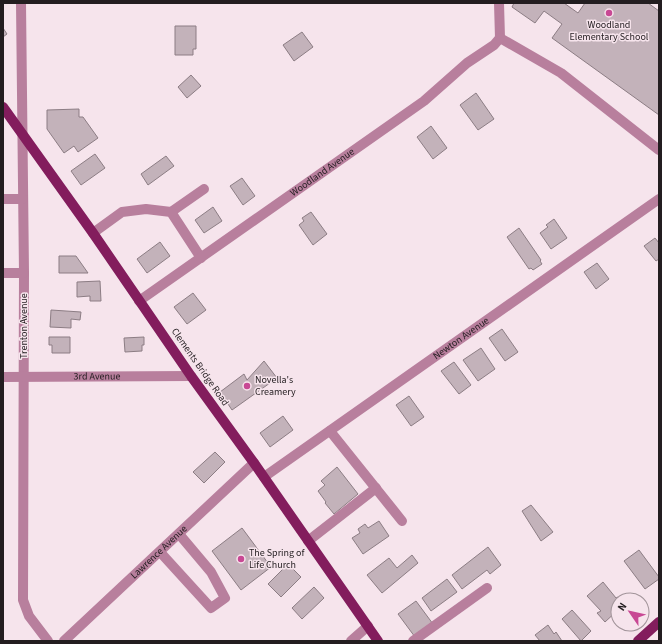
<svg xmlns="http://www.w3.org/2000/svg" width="662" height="644" font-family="'Source Sans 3',sans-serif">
  <rect width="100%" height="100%" fill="#f6e4ec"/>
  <path fill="#c3b2ba" stroke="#8c7d84" d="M 514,3 L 564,3 L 578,13 L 585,3 L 648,3 L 659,11 L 659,115 L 552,38 L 562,24 L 544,11 L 535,23 L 512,7 Z
    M 175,26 L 196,26 L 196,49 L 193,49 L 193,55 L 175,55 Z
    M 3,28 L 7,34 L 3,37 Z
    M 302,32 L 313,47 L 294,61 L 283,45 Z
    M 191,75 L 201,86 L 187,98 L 178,87 Z
    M 476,93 L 494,119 L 478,130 L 460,105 Z
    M 79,109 L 79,117 L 83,117 L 98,138 L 78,152 L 74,146 L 64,153 L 47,129 L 47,110 Z
    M 431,126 L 447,148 L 433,159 L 417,137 Z
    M 95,154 L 105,168 L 81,185 L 71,171 Z
    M 166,156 L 174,166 L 148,185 L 141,174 Z
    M 242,178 L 255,196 L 243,205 L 230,186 Z
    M 213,207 L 222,221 L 204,233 L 195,220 Z
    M 311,212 L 327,234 L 313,245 L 299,225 L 304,221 L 302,218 Z
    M 554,219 L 567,238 L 551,249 L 540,233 L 548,227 L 546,225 Z
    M 519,228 L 541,260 L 540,261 L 542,264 L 533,270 L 531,268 L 529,269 L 507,237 Z
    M 655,238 L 659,243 L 659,259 L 656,261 L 644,246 Z
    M 160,242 L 170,256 L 147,273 L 137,259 Z
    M 59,256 L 76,256 L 88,273 L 59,273 Z
    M 597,263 L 609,279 L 596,289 L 584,272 Z
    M 100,281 L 101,301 L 90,301 L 90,296 L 77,297 L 77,282 Z
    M 193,293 L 206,310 L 187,324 L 174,307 Z
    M 51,310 L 81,312 L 80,320 L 71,319 L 71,328 L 50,327 Z
    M 502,329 L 518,352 L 505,361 L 489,338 Z
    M 49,337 L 70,337 L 70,353 L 52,353 L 52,345 L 49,345 Z
    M 144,337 L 144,345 L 142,345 L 142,351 L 125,352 L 124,338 Z
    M 481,348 L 495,369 L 478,381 L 463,360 Z
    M 264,361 L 277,378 L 232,410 L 220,392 L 244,374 L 247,380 Z
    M 454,362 L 471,385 L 459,394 L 441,371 Z
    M 409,396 L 424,417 L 411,426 L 396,405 Z
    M 283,416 L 293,430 L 270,447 L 260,433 Z
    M 215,452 L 225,462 L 204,483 L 193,472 Z
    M 337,467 L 358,494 L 334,514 L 325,503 L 326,502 L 318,491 L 325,485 L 321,481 Z
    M 531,505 L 553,532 L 541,541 L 522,511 Z
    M 379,521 L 389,536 L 363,554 L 352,538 L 360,533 L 358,529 L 365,524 L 368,528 Z
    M 242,528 L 271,567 L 241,590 L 212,551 Z
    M 488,547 L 501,565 L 490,574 L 487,570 L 462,589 L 452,575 Z
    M 639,550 L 659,577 L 659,579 L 645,589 L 624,561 Z
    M 412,555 L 418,563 L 382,593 L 367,575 L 389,558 L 397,568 Z
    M 288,564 L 301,577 L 281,597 L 268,584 Z
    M 447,579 L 457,592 L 431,611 L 422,598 Z
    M 603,582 L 616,598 L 618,597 L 621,600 L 618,600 L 618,610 L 605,622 L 597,613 L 601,611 L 587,596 Z
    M 314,587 L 324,598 L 302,619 L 292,608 Z
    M 416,601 L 433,624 L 415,637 L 398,614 Z
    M 572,610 L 591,631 L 581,641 L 562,619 Z
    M 548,625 L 554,634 L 556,632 L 562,641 L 540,641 L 535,635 Z"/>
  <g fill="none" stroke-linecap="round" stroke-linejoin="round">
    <g stroke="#b87f9d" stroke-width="10">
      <path d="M 21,3 L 24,273 L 23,600 L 29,616 L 48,641"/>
      <path d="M 499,3 L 500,38"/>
      <path d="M 500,38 L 561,73 L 659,150"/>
      <path d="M 3,199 L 23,199"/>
      <path d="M 171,212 L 204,189"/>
      <path d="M 93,233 L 122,212 L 146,209 L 171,212 L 201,258"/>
      <path d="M 3,273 L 24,273"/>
      <path id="s1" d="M 139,301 L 424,101 L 467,63 L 494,45 L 500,38"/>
      <path id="s2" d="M 3,377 L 191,376"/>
      <path d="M 330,431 L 402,521"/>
      <path id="s3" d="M 264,477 L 659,199"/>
      <path d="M 308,541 L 376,488"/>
      <path d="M 160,552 L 211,608 L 225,598 L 211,572 L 179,534"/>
      <path id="s4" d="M 64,641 L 254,463"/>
      <path d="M 351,641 L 368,626"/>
      <path d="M 413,641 L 487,588"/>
    </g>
    <path stroke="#831d5d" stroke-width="10" d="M 3,107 L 93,233 L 191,376 L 254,463 L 378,641
      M 638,641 L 659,622"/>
  </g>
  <g fill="#c84894" stroke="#f6e4ec" stroke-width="1.5">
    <circle cx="609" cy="13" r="4"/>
    <circle cx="247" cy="386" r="4"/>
    <circle cx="241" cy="559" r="4"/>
  </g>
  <g text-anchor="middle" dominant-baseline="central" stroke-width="3" stroke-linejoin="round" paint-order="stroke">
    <g font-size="10" fill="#231d20" stroke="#f6e4ec" text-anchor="start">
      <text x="609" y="25" text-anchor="middle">Woodland<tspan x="609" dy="12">Elementary School</tspan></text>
      <text x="255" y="380">Novella's<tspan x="255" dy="12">Creamery</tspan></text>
      <text x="249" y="553">The Spring of<tspan x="249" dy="12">Life Church</tspan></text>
    </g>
    <g font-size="10" fill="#231d20" stroke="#f6e4ec">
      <text stroke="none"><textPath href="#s1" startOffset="224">Woodland Avenue</textPath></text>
      <text transform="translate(24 326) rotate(-90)">Trenton Avenue</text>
      <text stroke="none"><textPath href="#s3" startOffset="241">Newton Avenue</textPath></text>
      <text transform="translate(200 367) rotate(55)">Clements Bridge Road</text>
      <text stroke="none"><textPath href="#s2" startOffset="94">3rd Avenue</textPath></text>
      <text stroke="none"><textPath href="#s4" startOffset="130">Lawrence Avenue</textPath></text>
    </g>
  </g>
  <rect width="662" height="644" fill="none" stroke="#231d20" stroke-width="8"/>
  <g transform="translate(630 612) rotate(304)"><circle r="19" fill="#f6e4ec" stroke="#a2949a"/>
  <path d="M0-3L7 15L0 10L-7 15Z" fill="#c84894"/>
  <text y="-6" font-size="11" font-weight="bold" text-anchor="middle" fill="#231d20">N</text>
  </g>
</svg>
